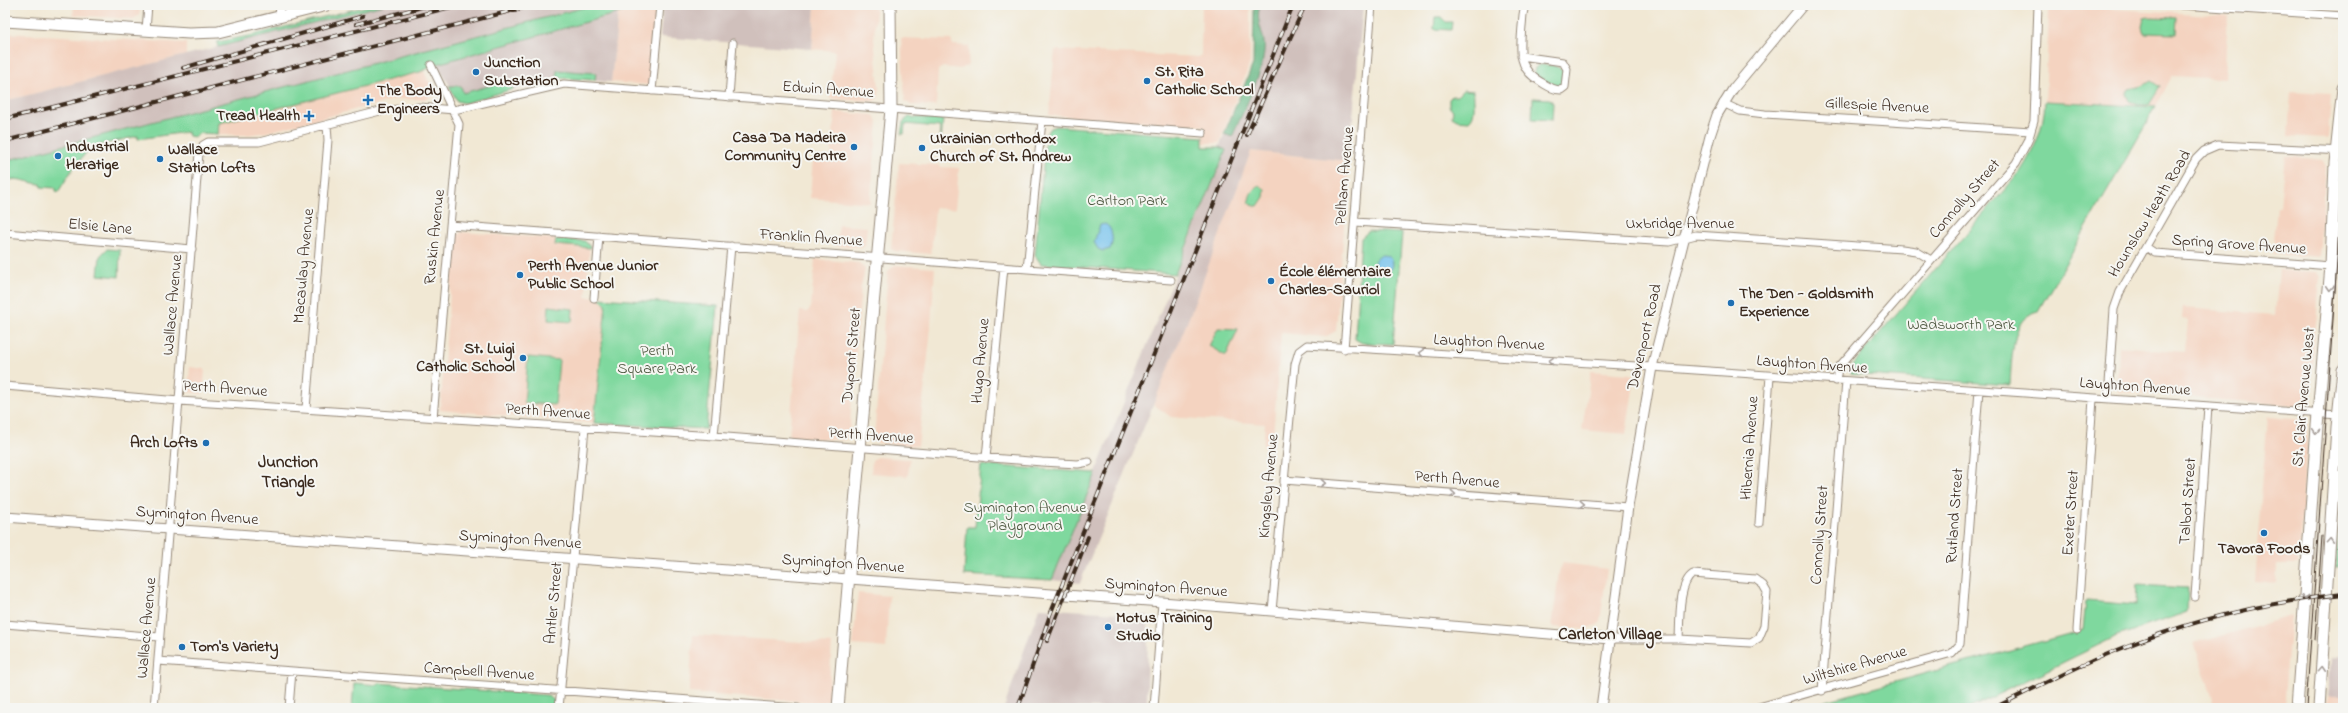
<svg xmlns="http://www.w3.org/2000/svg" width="2348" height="713" font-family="'Indie Flower',sans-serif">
  <rect width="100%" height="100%" fill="#f6f6f2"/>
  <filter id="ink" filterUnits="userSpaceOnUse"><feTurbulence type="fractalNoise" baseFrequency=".025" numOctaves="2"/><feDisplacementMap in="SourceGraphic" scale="8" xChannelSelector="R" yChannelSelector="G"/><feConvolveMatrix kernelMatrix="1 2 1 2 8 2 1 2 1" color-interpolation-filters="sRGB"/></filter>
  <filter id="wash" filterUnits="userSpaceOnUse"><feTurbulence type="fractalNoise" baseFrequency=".012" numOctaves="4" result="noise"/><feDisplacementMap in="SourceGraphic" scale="16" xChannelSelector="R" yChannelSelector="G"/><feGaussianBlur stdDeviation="0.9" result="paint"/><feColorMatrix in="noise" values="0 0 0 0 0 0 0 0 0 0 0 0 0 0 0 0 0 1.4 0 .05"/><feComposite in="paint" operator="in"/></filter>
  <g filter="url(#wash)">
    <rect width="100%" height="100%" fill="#f1e8d4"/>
    <path fill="#f4d3c0" d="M 74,5 L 141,5 L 139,15 L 133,19 L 73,15 Z
      M 647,5 L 657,5 L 650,85 L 611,82 L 618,13 Z
      M 815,5 L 876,5 L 874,39 L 879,88 L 879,96 L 874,101 L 830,99 L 835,51 L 812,49 Z
      M 1202,5 L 1250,5 L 1250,63 L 1219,143 L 1203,143 L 1204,126 L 1049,115 L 1055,50 L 1199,57 L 1201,55 Z
      M 2054,5 L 2228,16 L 2224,79 L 2172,76 L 2156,107 L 2045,101 L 2049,11 Z
      M 5,33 L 186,43 L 186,55 L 5,101 Z
      M 901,38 L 951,40 L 953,45 L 969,46 L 968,65 L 961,69 L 943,67 L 938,70 L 936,106 L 911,105 L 905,101 Z
      M 423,70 L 433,89 L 433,95 L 427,99 L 397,99 L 267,132 L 246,135 L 218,134 L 218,123 Z
      M 2291,92 L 2331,94 L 2328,138 L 2288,136 Z
      M 835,112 L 873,115 L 876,118 L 878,122 L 870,203 L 810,198 L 813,156 L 831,157 Z
      M 1251,151 L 1349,161 L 1336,331 L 1325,337 L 1281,333 L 1272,449 L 1263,448 L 1265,424 L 1171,417 L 1153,404 Z
      M 2285,156 L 2322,160 L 2326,165 L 2319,257 L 2273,254 L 2277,206 L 2280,206 Z
      M 899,163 L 939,165 L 940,167 L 959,168 L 955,209 L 935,208 L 931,254 L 895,251 L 891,249 Z
      M 839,225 L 867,227 L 865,245 L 863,247 L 836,246 Z
      M 461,232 L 585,241 L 590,245 L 586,297 L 599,298 L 606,305 L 594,423 L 440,410 L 455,237 Z
      M 815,259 L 859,263 L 865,269 L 861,287 L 849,436 L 845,440 L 789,437 L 800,311 L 807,312 L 811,308 Z
      M 895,265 L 935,268 L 930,338 L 918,446 L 878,443 L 874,438 L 888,271 Z
      M 2279,270 L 2316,272 L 2320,277 L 2309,403 L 2306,406 L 2118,392 L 2119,346 L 2185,352 L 2188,319 L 2182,318 L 2183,308 L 2275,315 Z
      M 190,367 L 205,369 L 203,394 L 188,392 Z
      M 1591,371 L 1630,374 L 1635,377 L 1626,434 L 1582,430 Z
      M 2268,417 L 2303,420 L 2308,424 L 2298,564 L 2277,564 L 2276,583 L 2254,581 Z
      M 877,457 L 910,459 L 908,476 L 871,473 L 872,460 Z
      M 1563,563 L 1607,569 L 1600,622 L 1597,625 L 1583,629 L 1552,627 L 1559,572 Z
      M 858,593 L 889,596 L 886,648 L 853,645 Z
      M 2291,616 L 2284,698 L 2286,708 L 2211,708 L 2213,699 L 2194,644 Z
      M 693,635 L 832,644 L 828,700 L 822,703 L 689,693 Z
      M 2328,696 L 2343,696 L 2343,708 L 2327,708 Z"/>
    <path fill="#d0c0bc" d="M 382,5 L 593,5 L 5,161 L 5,101 Z
      M 663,5 L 815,5 L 812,49 L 660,37 Z
      M 1254,5 L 1363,5 L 1349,161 L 1251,151 L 1190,315 L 1080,583 L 1052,580 L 1226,150 L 1219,147 L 1253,64 Z
      M 618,13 L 611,82 L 557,78 L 460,103 L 437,64 Z
      M 1039,608 L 1148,615 L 1147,708 L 1004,708 Z
      M 2343,656 L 2343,696 L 2328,696 L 2331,659 Z"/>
    <path fill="#7fd89e" stroke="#5d815e" d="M 371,5 L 383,5 L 218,47 L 217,42 L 249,36 Z
      M 593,5 L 647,5 L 437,64 L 420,72 L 219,123 L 218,134 L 200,133 L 195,137 L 188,136 L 187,132 L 138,139 L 138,136 L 91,147 L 74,167 L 58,192 L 56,191 L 56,188 L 41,187 L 41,184 C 29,184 18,175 5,182 L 5,161 Z
      M 1435,17 L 1441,17 L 1446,22 L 1452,22 L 1451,30 L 1434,29 Z
      M 2149,17 L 2177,18 L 2176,34 L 2144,33 L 2142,27 L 2144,18 Z
      M 1539,65 C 1549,65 1555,64 1563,71 L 1562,84 L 1559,86 L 1551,85 L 1534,74 L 1535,68 Z
      M 557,70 L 596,73 L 595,80 L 557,78 Z
      M 2151,81 L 2160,87 L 2149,105 L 2137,105 L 2129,101 L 2126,94 L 2129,89 L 2143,86 Z
      M 512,82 L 513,89 L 465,103 L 457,101 L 449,86 L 461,86 L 463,93 L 500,83 L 500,85 Z
      M 1463,90 L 1474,91 C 1473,100 1477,115 1469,121 L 1457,120 L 1452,117 L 1453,110 L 1449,107 L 1449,99 L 1452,96 L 1457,96 Z
      M 1533,98 L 1550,99 L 1553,103 L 1552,120 L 1532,119 Z
      M 2045,101 L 2156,107 L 2038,311 C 2033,313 2027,315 2024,319 C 2012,330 2011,370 2010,385 L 1851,374 L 1850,367 L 2020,172 C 2035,149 2044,128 2045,101 Z
      M 909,117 L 943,119 L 941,141 L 939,141 L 940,127 L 905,124 L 904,134 L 901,134 L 903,122 Z
      M 1056,126 L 1203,137 L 1203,147 L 1219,147 L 1226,150 L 1175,274 L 1041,264 L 1035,255 L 1046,134 L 1050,128 Z
      M 1260,186 L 1265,189 L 1264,197 L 1258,206 L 1253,206 L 1249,202 C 1249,195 1253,188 1260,186 Z
      M 1369,231 L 1402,233 L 1393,344 L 1362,343 L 1355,339 L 1361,238 Z
      M 556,239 L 585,241 L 591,248 L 555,245 Z
      M 107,249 L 120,250 L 119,277 L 98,275 L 100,256 Z
      M 599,298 L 718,306 L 706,429 L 594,423 L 606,305 Z
      M 549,306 L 573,309 L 572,322 L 548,320 Z
      M 1218,328 L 1238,329 L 1226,356 L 1209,346 Z
      M 528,357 L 559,360 L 555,405 L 524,403 Z
      M 981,465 L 1096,473 L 1052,580 L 964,575 L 967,527 L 975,527 Z
      M 2343,487 L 2343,567 L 2335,568 L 2343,488 Z
      M 2137,585 L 2188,588 L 2187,612 L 2115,637 L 1970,708 L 1801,708 L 2083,630 L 2086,601 L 2136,605 Z
      M 354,683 L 378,685 L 379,683 L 546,695 L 554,700 L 554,708 L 352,708 Z"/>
    <path fill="#67b885" stroke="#517152" d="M 1254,5 L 1260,5 C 1254,25 1267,34 1264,53 C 1261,77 1242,114 1232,137 L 1224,134 L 1253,64 Z"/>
    <path fill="#72c1ed" stroke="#567686" d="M 1105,224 C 1113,227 1114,242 1110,249 L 1103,251 L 1098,249 L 1094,242 L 1100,225 Z
      M1374 264a9 9 0 1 1 18 0a9 9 0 1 1-18 0Z"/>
  </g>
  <g filter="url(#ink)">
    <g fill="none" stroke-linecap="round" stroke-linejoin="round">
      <defs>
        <path id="minor" d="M 2181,5 L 2343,16
          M 279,17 L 280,5
          M 146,30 L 148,5
          M 1521,56 L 1563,62 L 1567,69 L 1565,87 L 1561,90 C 1553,90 1547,86 1541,82 C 1517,69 1520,50 1522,26 C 1523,19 1522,11 1526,5
          M 431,65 L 459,124 L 433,418
          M 652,91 L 660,5
          M 729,97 L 733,43
          M 1723,103 L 1740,111 L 1765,114 L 2031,131
          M 1355,222 L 1669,242 L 1696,235 L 1902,249 L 1916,251 L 1931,260
          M 450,225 L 1171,280
          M 5,233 L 192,249
          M 2146,247 L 2155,253 L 2331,266
          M 1027,269 L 1042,121
          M 594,298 L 599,236
          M 1344,349 L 1372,5
          M 1836,381 L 1838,368 L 2016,163 L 2028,141 L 2034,121 L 2038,5
          M 5,386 L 179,401 L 714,436 L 1042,462 L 1078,464 L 1089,462
          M 2108,399 L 2114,309 L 2120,292 L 2196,159 L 2204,151 L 2218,145 L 2343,151
          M 306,409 L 328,140 L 327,125
          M 714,436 L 731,246
          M 986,458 L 1004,267
          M 2334,474 L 2343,475
          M 1284,480 L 1628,507
          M 1759,523 L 1770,376
          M 2195,597 L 2208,406
          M 1272,611 L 1295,364 L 1299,351 L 1307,345 L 1652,367 L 2339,415
          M 5,624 L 159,637
          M 2077,630 L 2093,399
          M 1610,639 L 1679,639 L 1751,643 L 1759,638 L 1764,626 L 1767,592 L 1763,585 L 1755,579 L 1693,574 C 1678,583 1680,622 1679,639
          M 158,661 L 798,708
          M 1822,691 L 1846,381
          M 154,708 L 199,153 L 203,145 L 208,142 L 259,142 L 380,111 L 419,107 L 454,110 L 564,84 L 1203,133
          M 289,708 L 292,671
          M 559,708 L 585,428
          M 1154,708 L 1162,602
          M 1755,708 L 1952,653 L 1960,644 L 1979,390"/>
        <path id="tertiary" d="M 5,517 L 1162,602 L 1610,639
          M 1601,708 L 1628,507 L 1652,367 L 1710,136 L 1717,115 L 1733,89 L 1803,5"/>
        <path id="secondary" d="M 5,21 L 189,33 L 218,32 L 327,5
          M 838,708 L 854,514 L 891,109 L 890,5
          M 2297,708 L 2317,426 L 2331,266 L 2335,163 L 2343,88
          M 2319,708 L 2337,427 L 2343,370"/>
      </defs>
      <use href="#minor" stroke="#968979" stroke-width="9"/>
      <use href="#tertiary" stroke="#968979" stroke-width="11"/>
      <use href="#secondary" stroke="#968979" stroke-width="13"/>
      <use href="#minor" stroke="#fff" stroke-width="7"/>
      <use href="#tertiary" stroke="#fff" stroke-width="9"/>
      <use href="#secondary" stroke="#fff" stroke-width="11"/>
      <path stroke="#3b2a1e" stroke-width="1" d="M 2315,640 L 2322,536
        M 2306,708 L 2343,175"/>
      <defs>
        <path id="rail" d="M 356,24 L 430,5
          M 183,68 L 363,16
          M 5,119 L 459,5
          M 1247,135 L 1305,5
          M 5,141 L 534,5
          M 1047,641 L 1088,537
          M 1018,708 L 1050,615 L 1293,5
          M 1994,708 C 2035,688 2077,666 2120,649 C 2191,620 2267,602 2343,594"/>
      </defs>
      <use href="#rail" stroke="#3b2a1e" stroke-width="4"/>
      <use href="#rail" stroke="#f6f6f2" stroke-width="2.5" stroke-dasharray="8" stroke-linecap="butt"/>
    </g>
    <defs><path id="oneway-chevron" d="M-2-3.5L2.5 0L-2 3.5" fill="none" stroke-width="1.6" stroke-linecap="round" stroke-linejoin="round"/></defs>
    <g stroke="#a79f9a">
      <use href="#oneway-chevron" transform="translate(2330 288) rotate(94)"/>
      <use href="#oneway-chevron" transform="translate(1421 353) rotate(-177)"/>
      <use href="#oneway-chevron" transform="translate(1551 361) rotate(-177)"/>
      <use href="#oneway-chevron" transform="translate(2316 431) rotate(94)"/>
      <use href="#oneway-chevron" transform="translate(1323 483) rotate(5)"/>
      <use href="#oneway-chevron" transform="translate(1453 494) rotate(5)"/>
      <use href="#oneway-chevron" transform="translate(1582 504) rotate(4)"/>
      <use href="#oneway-chevron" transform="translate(2330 541) rotate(-86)"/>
      <use href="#oneway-chevron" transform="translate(2305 597) rotate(94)"/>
      <use href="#oneway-chevron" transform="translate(2321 669) rotate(-86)"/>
    </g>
  </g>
  <g fill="#1f6fb2" stroke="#f6f6f2" stroke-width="1.5">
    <circle cx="476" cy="72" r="4"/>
    <circle cx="1147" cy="81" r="4"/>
    <path d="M366 94h4v4h4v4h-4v4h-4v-4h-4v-4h4z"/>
    <path d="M307 110h4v4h4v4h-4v4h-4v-4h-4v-4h4z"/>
    <circle cx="854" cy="147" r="4"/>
    <circle cx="922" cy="148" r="4"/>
    <circle cx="58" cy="156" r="4"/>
    <circle cx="160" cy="159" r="4"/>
    <circle cx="520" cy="275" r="4"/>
    <circle cx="1271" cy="281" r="4"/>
    <circle cx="1731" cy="303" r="4"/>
    <circle cx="523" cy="358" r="4"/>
    <circle cx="206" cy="443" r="4"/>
    <circle cx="2264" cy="533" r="4"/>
    <circle cx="1108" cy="627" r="4"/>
    <circle cx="182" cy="647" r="4"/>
  </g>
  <g text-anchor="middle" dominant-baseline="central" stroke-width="4" stroke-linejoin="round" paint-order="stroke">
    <g font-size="16" font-weight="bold" fill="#3b2a1e" stroke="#f6f6f2" text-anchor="start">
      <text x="484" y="63">Junction<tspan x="484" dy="18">Substation</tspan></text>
      <text x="1155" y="72">St. Rita<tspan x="1155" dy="18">Catholic School</tspan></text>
      <text x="377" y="91">The Body<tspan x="377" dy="18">Engineers</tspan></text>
      <text x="300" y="116" text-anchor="end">Tread Health</text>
      <text x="846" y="138" text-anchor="end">Casa Da Madeira<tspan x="846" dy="18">Community Centre</tspan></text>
      <text x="930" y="139">Ukrainian Orthodox<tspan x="930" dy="18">Church of St. Andrew</tspan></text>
      <text x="66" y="147">Industrial<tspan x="66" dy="18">Heratige</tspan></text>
      <text x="168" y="150">Wallace<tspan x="168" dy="18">Station Lofts</tspan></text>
      <text x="528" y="266">Perth Avenue Junior<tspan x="528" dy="18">Public School</tspan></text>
      <text x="1279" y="272">École élémentaire<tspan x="1279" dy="18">Charles-Sauriol</tspan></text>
      <text x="1739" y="294">The Den - Goldsmith<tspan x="1739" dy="18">Experience</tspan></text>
      <text x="515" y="349" text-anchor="end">St. Luigi<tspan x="515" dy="18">Catholic School</tspan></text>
      <text x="198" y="443" text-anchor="end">Arch Lofts</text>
      <text x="2264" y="549" text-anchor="middle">Tavora Foods</text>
      <text x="1116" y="618">Motus Training<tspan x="1116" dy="18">Studio</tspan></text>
      <text x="190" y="647">Tom's Variety</text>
    </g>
    <g font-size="16" fill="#3b2a1e" stroke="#f6f6f2">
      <text transform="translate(828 90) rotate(4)">Edwin Avenue</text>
      <text transform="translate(1877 106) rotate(3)">Gillespie Avenue</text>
      <text transform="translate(1345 176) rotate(-85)">Pelham Avenue</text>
      <text transform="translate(1965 199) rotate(-49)">Connolly Street</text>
      <text transform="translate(2150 214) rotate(-59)">Hounslow Heath Road</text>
      <text x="1680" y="224">Uxbridge Avenue</text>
      <text transform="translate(100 227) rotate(5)">Elsie Lane</text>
      <text transform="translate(435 237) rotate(-84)">Ruskin Avenue</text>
      <text transform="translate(811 238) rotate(4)">Franklin Avenue</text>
      <text transform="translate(2239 245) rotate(4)">Spring Grove Avenue</text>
      <text transform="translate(304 266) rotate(-85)">Macaulay Avenue</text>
      <text transform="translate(173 305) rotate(-85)">Wallace Avenue</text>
      <text transform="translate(1645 337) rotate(-77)">Davenport Road</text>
      <text transform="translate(1489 343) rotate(3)">Laughton Avenue</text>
      <text transform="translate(852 355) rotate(-85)">Dupont Street</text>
      <text transform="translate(981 361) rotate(-85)">Hugo Avenue</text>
      <text transform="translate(1812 365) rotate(4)">Laughton Avenue</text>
      <text transform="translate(2135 387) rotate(4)">Laughton Avenue</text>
      <text transform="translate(225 389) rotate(4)">Perth Avenue</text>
      <text transform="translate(2304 397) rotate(-85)">St. Clair Avenue West</text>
      <text transform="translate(548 412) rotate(4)">Perth Avenue</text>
      <text transform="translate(871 436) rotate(4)">Perth Avenue</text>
      <text transform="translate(1750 448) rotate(-86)">Hibernia Avenue</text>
      <text transform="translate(1457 480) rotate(5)">Perth Avenue</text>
      <text transform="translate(1269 486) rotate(-85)">Kingsley Avenue</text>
      <text transform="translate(2188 501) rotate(-86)">Talbot Street</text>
      <text transform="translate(2071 513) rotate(-86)">Exeter Street</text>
      <text transform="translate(197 516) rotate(4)">Symington Avenue</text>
      <text transform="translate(1955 516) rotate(-86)">Rutland Street</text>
      <text transform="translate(1820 535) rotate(-86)">Connolly Street</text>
      <text transform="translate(520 540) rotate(4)">Symington Avenue</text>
      <text transform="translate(843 564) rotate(4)">Symington Avenue</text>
      <text transform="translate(1166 588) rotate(4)">Symington Avenue</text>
      <text transform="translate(554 603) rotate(-85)">Antler Street</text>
      <text transform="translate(147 628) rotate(-85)">Wallace Avenue</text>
      <text transform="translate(1855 666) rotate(-16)">Wiltshire Avenue</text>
      <text transform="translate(479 672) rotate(4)">Campbell Avenue</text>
    </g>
    <g font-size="16" fill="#4c563e" stroke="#f6f6f2">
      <text x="1127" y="201">Carlton Park</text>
      <text x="1961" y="325">Wadsworth Park</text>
      <text x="657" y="351">Perth<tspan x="657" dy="18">Square Park</tspan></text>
      <text x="1025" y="508">Symington Avenue<tspan x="1025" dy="18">Playground</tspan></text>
    </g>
    <g font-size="17" font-weight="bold" fill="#3b2a1e" stroke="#f6f6f2">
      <text x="288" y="462">Junction<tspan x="288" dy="20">Triangle</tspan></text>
      <text x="1610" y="634">Carleton Village</text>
    </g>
  </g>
  <rect width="2348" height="713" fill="none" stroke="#f6f6f2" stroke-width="20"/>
</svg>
